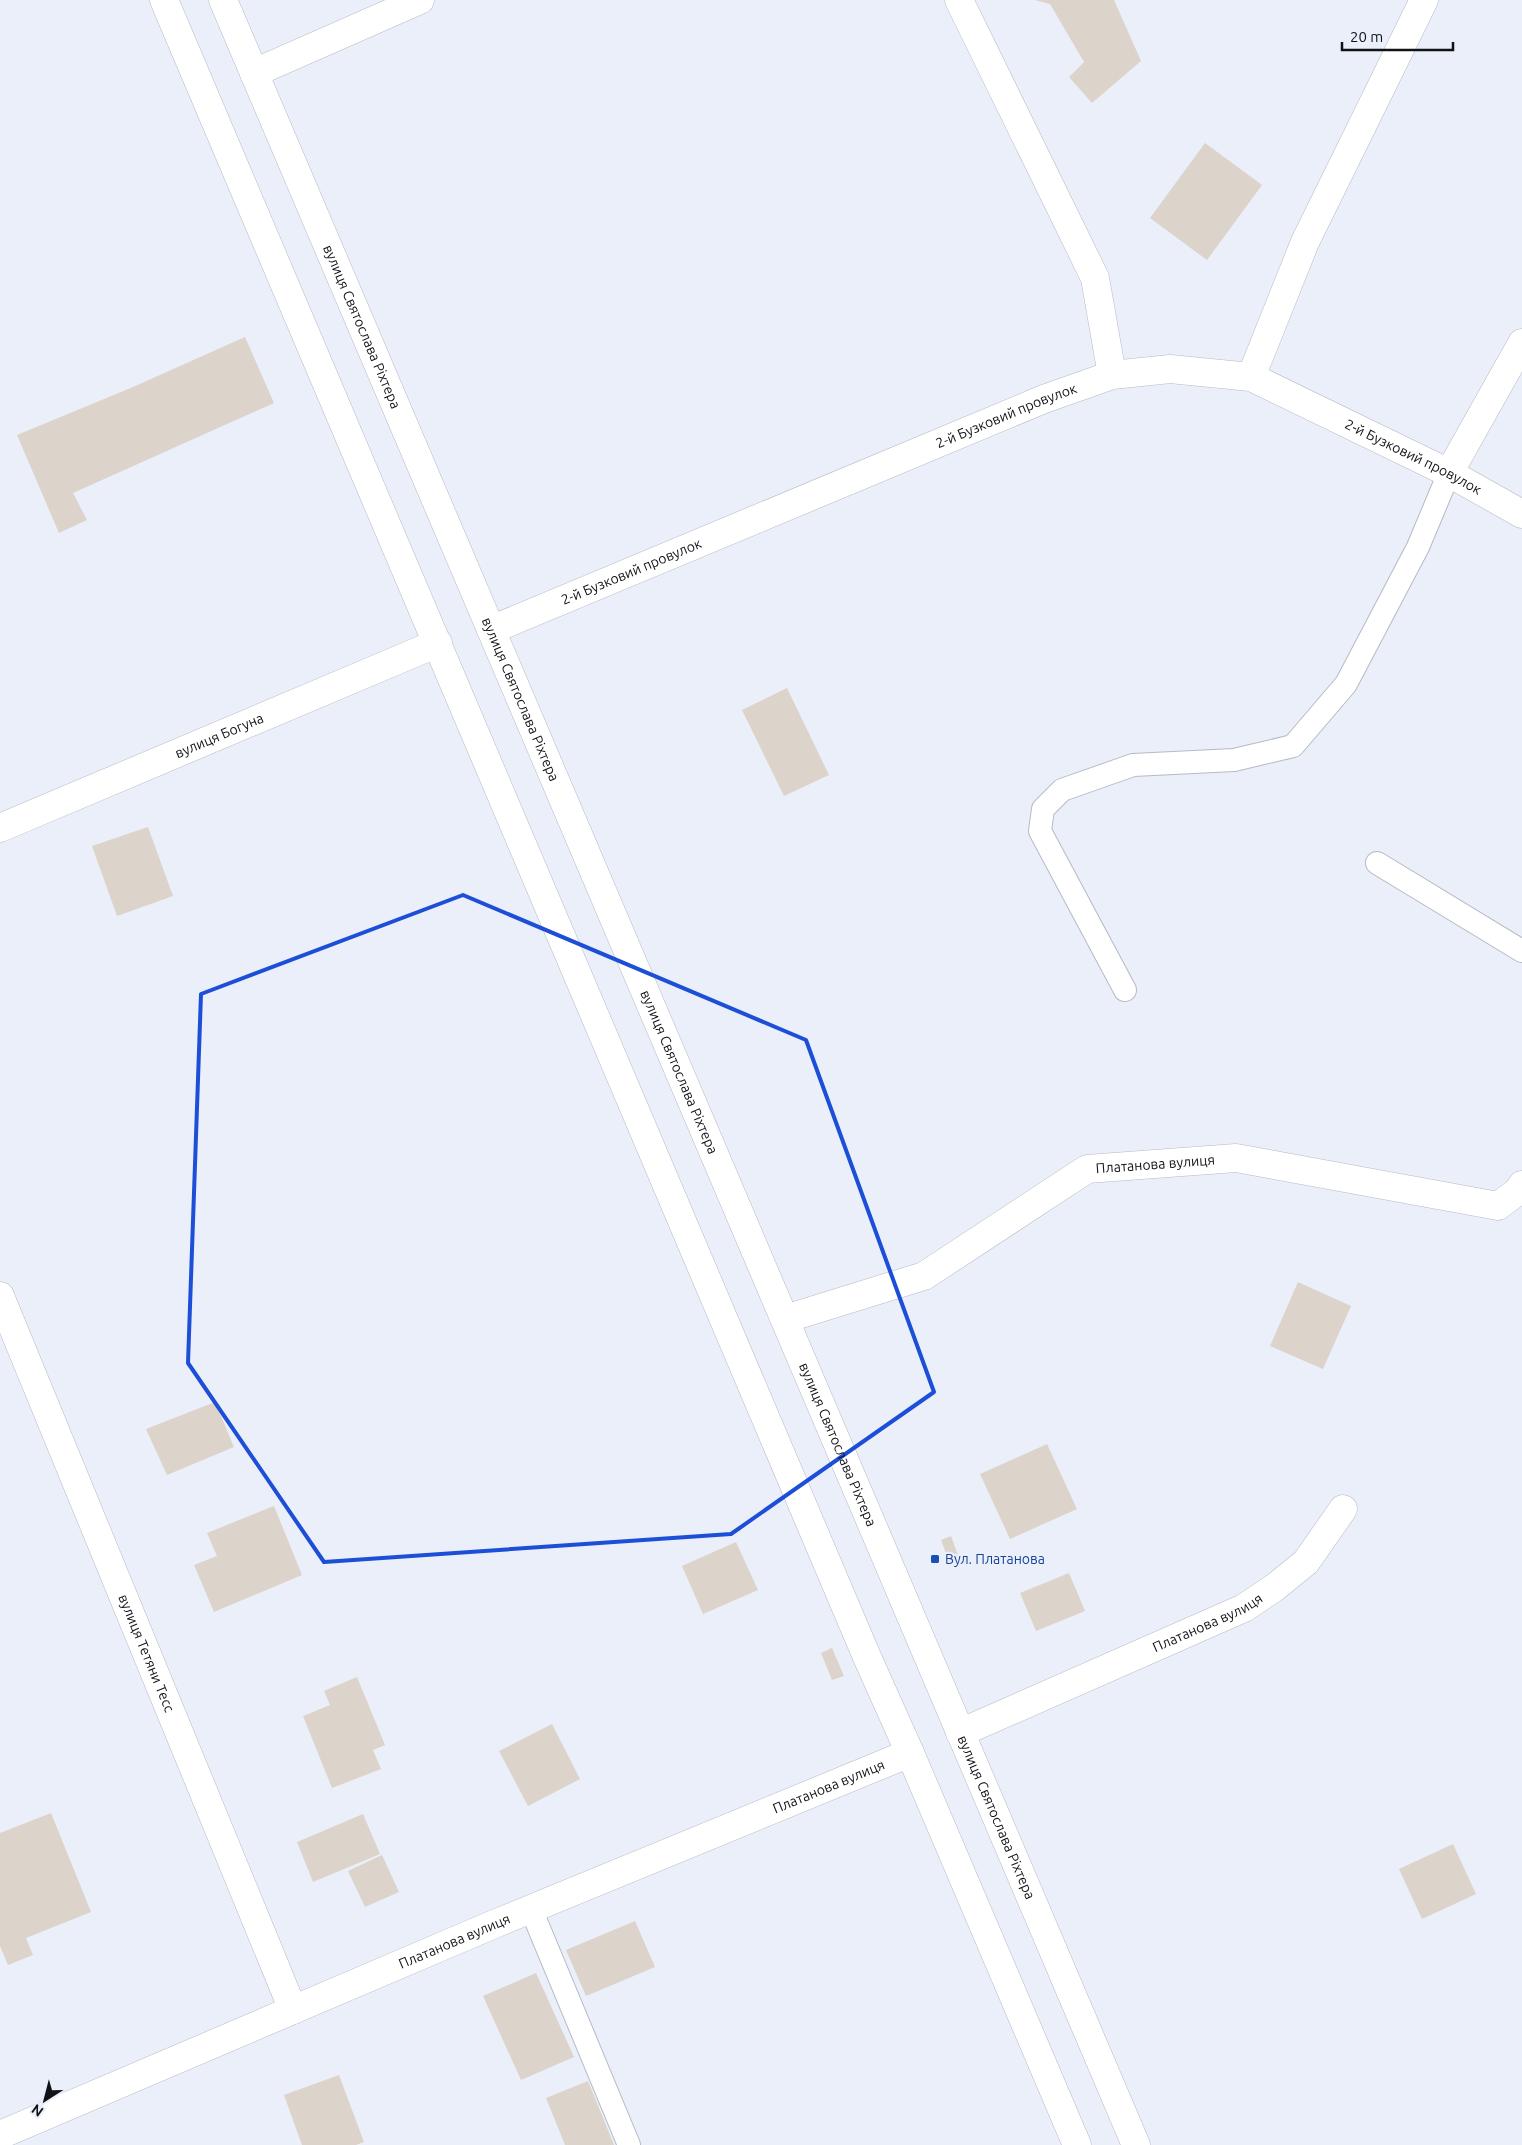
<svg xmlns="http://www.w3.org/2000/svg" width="1522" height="2145" font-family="Ubuntu,sans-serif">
  <rect width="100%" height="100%" fill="#eaeff9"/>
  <path fill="#dcd3cb" d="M 1035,0 L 1114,0 L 1141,61 L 1092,103 L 1069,77 L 1084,62 L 1050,4 Z
    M 1205,143 L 1262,185 L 1207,260 L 1150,218 Z
    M 245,337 L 274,403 L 73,493 L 87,520 L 59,533 L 17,435 L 133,387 Z
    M 787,688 L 829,775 L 784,796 L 742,710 Z
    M 148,827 L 173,896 L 117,916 L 92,846 Z
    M 1298,1282 L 1351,1306 L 1323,1369 L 1270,1346 Z
    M 215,1402 L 234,1447 L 167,1475 L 146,1429 Z
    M 1047,1444 L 1077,1509 L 1010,1539 L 980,1474 Z
    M 274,1506 L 302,1575 L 214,1612 L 194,1565 L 217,1556 L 207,1533 Z
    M 951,1536 L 960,1561 L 950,1564 L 941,1540 Z
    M 736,1542 L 758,1590 L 703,1614 L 682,1566 Z
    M 1069,1573 L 1085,1611 L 1036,1631 L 1020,1593 Z
    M 832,1648 L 844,1676 L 832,1680 L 821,1653 Z
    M 357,1677 L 385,1745 L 373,1750 L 381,1769 L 332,1788 L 303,1716 L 330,1705 L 324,1691 Z
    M 552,1724 L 580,1779 L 528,1806 L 499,1751 Z
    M 51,1813 L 91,1912 L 26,1938 L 33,1955 L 8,1965 L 0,1946 L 0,1833 Z
    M 363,1814 L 380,1854 L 313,1882 L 297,1842 Z
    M 1453,1844 L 1476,1894 L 1422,1919 L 1399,1869 Z
    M 382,1855 L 399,1892 L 365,1907 L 348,1871 Z
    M 635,1921 L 655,1967 L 586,1996 L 566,1950 Z
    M 536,1973 L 574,2057 L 521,2080 L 483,1996 Z
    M 339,2075 L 364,2142 L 356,2145 L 302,2145 L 284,2095 Z
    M 588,2081 L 614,2145 L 565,2145 L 546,2098 Z"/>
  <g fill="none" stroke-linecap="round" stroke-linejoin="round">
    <defs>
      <path id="lane" d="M 1377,863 L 1522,951
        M 1125,990 L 1040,831 L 1043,809 L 1062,790 L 1133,765 L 1234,760 L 1293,746 L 1346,684 L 1418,547 L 1449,473
        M 531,1909 L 629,2145"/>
      <g id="street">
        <path d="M 959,0 L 1095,278 L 1112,375"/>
        <path d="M 254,73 L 420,0"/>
        <path d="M 1251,377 L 1305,242 L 1424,0"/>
        <path d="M 1449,473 L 1522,343"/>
        <path id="s1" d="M 491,630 L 1044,399 L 1112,375 L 1170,369 L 1251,377 L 1449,473 L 1522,514"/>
        <path id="s2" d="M 0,828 L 438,643"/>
        <path id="s3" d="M 0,1296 L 293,2010"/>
        <path id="s4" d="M 785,1319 L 924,1276 L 1087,1169 L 1236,1158 L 1498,1206 L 1518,1191 L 1522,1185"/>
        <path id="s5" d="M 960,1733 L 1244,1608 L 1274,1588 L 1306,1562 L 1343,1509"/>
        <path id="s6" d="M 0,2135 L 492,1925 L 910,1753"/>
      </g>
      <g id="secondary">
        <path d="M 164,0 L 867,1657 L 910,1753 L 1077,2145"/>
        <path id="s7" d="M 223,0 L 1136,2145"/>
      </g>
    </defs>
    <use href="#lane" stroke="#b5bac4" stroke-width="24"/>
    <use href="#street" stroke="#b5bac4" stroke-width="29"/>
    <use href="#secondary" stroke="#b5bac4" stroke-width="29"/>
    <use href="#lane" stroke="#fff" stroke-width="22"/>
    <use href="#street" stroke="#fff" stroke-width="28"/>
    <use href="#secondary" stroke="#fff" stroke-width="28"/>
  </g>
  <path fill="none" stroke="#1d4ed8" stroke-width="4" stroke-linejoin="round" d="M 463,895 L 806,1040 L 934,1392 L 731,1534 L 324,1562 L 188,1363 L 201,994 Z"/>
  <rect fill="#1a4fb4" stroke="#eaeff9" stroke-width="2" x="930" y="1554" width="10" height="10" rx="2.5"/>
  <g text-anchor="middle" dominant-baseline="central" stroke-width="4.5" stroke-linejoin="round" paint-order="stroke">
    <g font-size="14" fill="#101215" stroke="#eaeff9">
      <text stroke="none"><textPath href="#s7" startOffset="355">вулиця Святослава Ріхтера</textPath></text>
      <text stroke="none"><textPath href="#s1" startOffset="558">2-й Бузковий провулок</textPath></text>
      <text stroke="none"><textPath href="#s1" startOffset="992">2-й Бузковий провулок</textPath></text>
      <text stroke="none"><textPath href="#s1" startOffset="152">2-й Бузковий провулок</textPath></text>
      <text stroke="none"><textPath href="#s7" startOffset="760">вулиця Святослава Ріхтера</textPath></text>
      <text stroke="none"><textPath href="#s2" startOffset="238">вулиця Богуна</textPath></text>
      <text stroke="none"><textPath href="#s7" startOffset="1165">вулиця Святослава Ріхтера</textPath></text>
      <text stroke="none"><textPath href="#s4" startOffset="409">Платанова вулиця</textPath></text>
      <text stroke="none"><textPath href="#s7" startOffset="1570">вулиця Святослава Ріхтера</textPath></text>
      <text stroke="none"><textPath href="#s5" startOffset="271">Платанова вулиця</textPath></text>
      <text stroke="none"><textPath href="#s3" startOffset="386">вулиця Тетяни Тесс</textPath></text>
      <text stroke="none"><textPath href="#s6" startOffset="899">Платанова вулиця</textPath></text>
      <text stroke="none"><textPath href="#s7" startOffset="1975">вулиця Святослава Ріхтера</textPath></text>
      <text stroke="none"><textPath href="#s6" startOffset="494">Платанова вулиця</textPath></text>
    </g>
    <g font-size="14" fill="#164399" stroke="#eaeff9" text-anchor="start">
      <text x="945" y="1559">Вул. Платанова</text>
    </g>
  </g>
  <g transform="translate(45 2100) rotate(216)" stroke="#eaeff9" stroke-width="4" paint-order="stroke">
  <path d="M0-4L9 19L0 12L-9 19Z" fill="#101215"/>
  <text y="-8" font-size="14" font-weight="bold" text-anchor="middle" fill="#101215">N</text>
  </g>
  <path d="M1342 42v8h111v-8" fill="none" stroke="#101215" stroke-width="2.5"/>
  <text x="1350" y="42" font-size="15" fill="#101215" stroke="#eaeff9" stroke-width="4" paint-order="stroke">20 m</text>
</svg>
